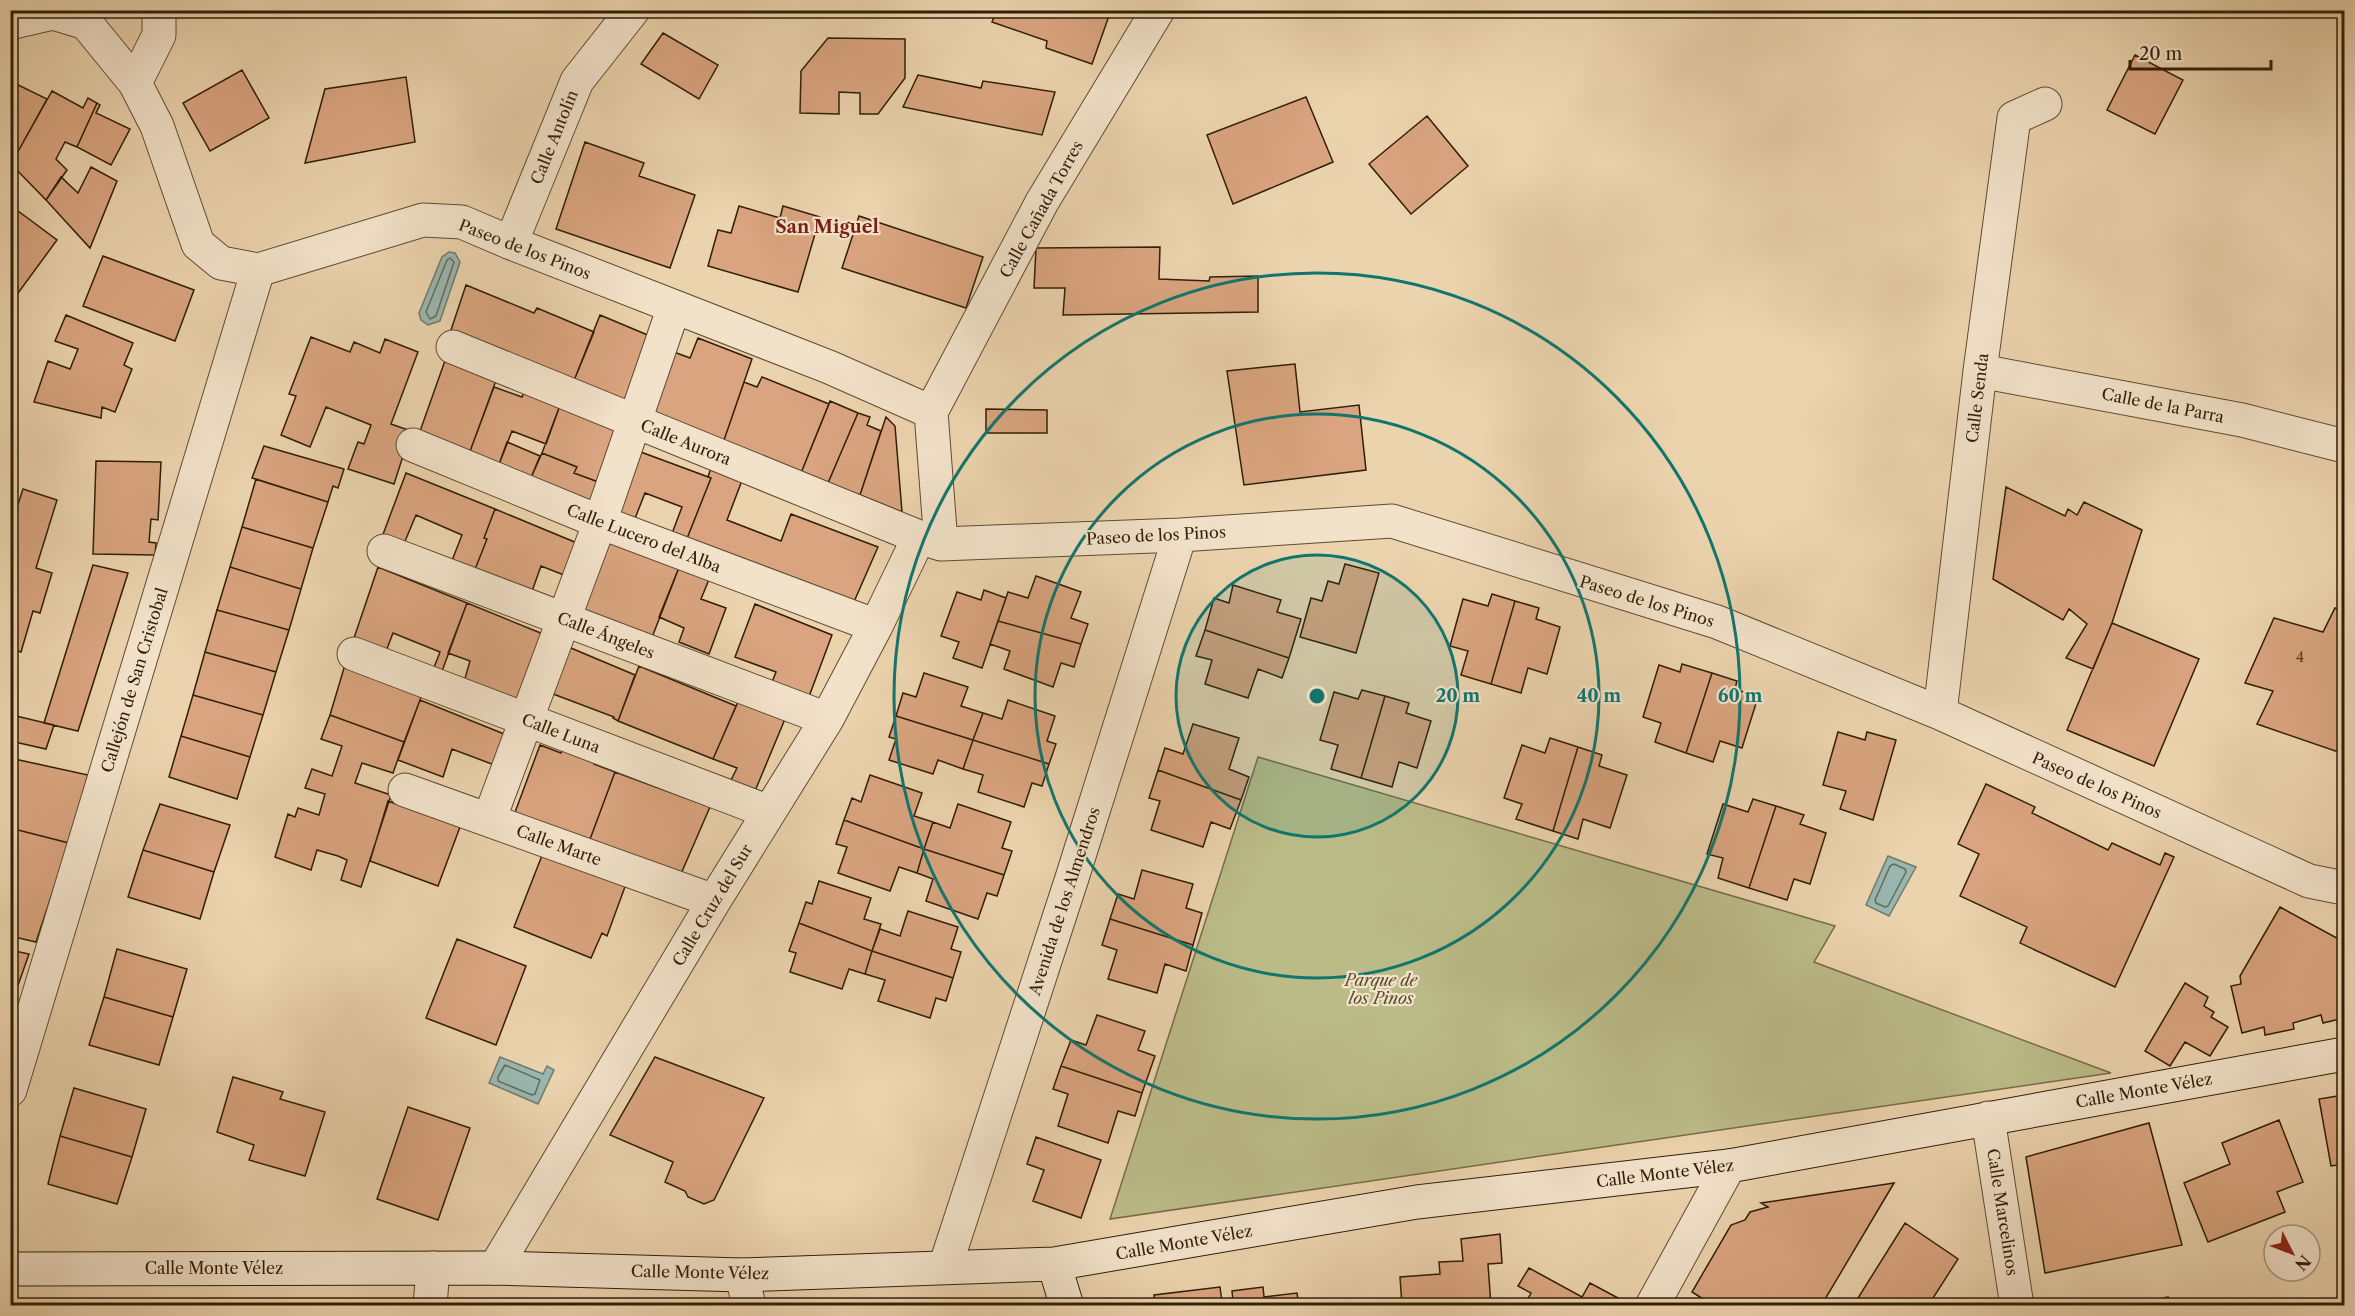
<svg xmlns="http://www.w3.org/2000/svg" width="2355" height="1316" font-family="'Libre Caslon Text',serif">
  <rect width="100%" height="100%" fill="#ebd3ad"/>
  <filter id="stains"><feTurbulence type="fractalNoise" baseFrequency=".00333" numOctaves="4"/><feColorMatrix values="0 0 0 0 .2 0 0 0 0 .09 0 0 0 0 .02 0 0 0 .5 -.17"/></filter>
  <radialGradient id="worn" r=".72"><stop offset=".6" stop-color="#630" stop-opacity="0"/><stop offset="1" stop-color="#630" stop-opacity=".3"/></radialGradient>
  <path fill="#bb8" stroke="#766c48" stroke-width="1.5" d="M 1258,757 L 1835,926 L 1814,962 L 2111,1073 L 1110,1219 Z"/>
  <path fill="#99b7b0" stroke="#6f7a6c" stroke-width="1.5" d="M 449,252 L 455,253 L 460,262 L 440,321 L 428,325 L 421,320 L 419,313 L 442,257 Z
    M 1888,856 L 1916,867 L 1889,916 L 1866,905 Z
    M 500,1057 L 543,1074 L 547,1066 L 554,1070 L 538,1104 L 489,1083 Z"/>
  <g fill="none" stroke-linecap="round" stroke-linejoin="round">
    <path stroke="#646a5c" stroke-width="1.5" d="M 450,258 L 454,262 L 436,316 L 430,319 L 426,312 L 447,260 Z
      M 1894,864 L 1905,869 L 1906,872 L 1888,906 L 1885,907 L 1876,903 L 1875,900 L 1890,866 Z
      M 505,1065 L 540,1080 L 535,1094 L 532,1095 L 498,1081 L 498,1077 Z"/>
  </g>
  <path fill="#d9a47f" stroke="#301e07" stroke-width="1.5" d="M 990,10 L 1111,10 L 1092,64 L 1046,48 L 1047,41 L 992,22 L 996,12 Z
    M 663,33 L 718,65 L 699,99 L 641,64 Z
    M 828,38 L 905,39 L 905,78 L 878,114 L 860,114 L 860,93 L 839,92 L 839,114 L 800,113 L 801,71 Z
    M 2135,55 L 2183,80 L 2155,134 L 2107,110 Z
    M 242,70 L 269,118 L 210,151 L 183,103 Z
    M 918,75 L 981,88 L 983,81 L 1055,92 L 1042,135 L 903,107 Z
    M 406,77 L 415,142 L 305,163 L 325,89 Z
    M 10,81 L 47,99 L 11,164 L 10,164 Z
    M 52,91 L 83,108 L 88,98 L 97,103 L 77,147 L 65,142 L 56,159 L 67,170 L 46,200 L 11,164 Z
    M 1306,97 L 1333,162 L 1233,204 L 1207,135 Z
    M 97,103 L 100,105 L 96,113 L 130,129 L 111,165 L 77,147 Z
    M 1427,116 L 1468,166 L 1411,214 L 1369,164 Z
    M 585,142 L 644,163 L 639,176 L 695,195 L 670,268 L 556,229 Z
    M 91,167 L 117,181 L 90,248 L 46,200 L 61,177 L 78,193 Z
    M 10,205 L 57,240 L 10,304 Z
    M 739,206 L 780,218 L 783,206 L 820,217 L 798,292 L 708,266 L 718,230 L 731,233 Z
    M 859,216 L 983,257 L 966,308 L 842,268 Z
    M 1160,247 L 1159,279 L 1209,281 L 1210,277 L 1258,276 L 1258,312 L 1063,315 L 1065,288 L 1034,288 L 1036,248 Z
    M 103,256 L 194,290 L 175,341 L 83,306 Z
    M 466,285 L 534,313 L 537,308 L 594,332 L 573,383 L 450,333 Z
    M 66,315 L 133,343 L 124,365 L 132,369 L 115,412 L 102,407 L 101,418 L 34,402 L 48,361 L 70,369 L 78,349 L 55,341 Z
    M 600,315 L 650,336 L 623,404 L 573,383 Z
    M 311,337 L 350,352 L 354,342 L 380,353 L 385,339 L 418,352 L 391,424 L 411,431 L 394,484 L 348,469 L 358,442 L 364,444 L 371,425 L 326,407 L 310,447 L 281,435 L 296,396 L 289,394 Z
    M 698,338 L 752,359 L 723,443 L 642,412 L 666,349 L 690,358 Z
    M 447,355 L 498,375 L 469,454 L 419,434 Z
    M 1295,364 L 1300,412 L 1359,405 L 1366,470 L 1244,485 L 1227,371 Z
    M 762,377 L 829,404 L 801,473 L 723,443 L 744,382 L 757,387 Z
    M 527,386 L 562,400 L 546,444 L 512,431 L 498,467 L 469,454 L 494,387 L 522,397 Z
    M 562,400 L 624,424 L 601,483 L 574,473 L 577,467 L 542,453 Z
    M 830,401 L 858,413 L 828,483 L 801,473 Z
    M 986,409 L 1047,410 L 1047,433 L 986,433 Z
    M 858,413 L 870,417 L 867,425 L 881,431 L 860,495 L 828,483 Z
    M 886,417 L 895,426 L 902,512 L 860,495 Z
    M 507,442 L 540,456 L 530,480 L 498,467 Z
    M 264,446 L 344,469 L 338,488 L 333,486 L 328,502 L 252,478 Z
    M 630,448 L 711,478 L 686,541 L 671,536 L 682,507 L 645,493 L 634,521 L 606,510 Z
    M 542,453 L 577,467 L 574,473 L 601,483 L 592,506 L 530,480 Z
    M 714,458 L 746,470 L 727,520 L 781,541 L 791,514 L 878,547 L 853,604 L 686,541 L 711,478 L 708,477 Z
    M 96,461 L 161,462 L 158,520 L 151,519 L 149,542 L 156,543 L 155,555 L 93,554 Z
    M 406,473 L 495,509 L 484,538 L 487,539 L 474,572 L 451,563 L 462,535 L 416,515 L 403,546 L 382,537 Z
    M 256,479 L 328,502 L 313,548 L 242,527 Z
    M 2006,487 L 2065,516 L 2068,509 L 2077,515 L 2084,502 L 2142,530 L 2112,623 L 2093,669 L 2066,658 L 2087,624 L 2069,609 L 2063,620 L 1993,579 Z
    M 23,489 L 57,500 L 36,568 L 52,573 L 40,613 L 33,611 L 21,652 L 14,650 L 10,660 L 10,529 Z
    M 495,509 L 577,543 L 564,575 L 541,566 L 531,594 L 474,572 L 487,539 L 484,538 Z
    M 242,527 L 313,548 L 301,589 L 230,567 Z
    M 610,536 L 680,565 L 651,640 L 580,610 Z
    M 1345,564 L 1379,573 L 1356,653 L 1300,637 L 1311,598 L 1322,601 L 1328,581 L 1339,584 Z
    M 93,565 L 128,573 L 78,731 L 44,723 Z
    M 680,565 L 710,577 L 701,599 L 726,608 L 709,654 L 679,642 L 684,628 L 659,617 Z
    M 230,567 L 301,589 L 289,630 L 217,610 Z
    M 378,567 L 467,603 L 441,674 L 433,670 L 440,652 L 393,633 L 385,654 L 353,641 Z
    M 1036,576 L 1081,592 L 1071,618 L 1088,624 L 1081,644 L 998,621 L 1008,592 L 1028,598 Z
    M 1233,585 L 1281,600 L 1277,612 L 1301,619 L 1289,658 L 1205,630 L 1214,598 L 1229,603 Z
    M 984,590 L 1006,598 L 982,668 L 953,658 L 959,642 L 941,636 L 957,592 L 981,600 Z
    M 1492,594 L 1515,601 L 1491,684 L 1461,675 L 1468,651 L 1450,646 L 1463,599 L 1488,606 Z
    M 1515,601 L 1539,608 L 1536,619 L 1560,627 L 1547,674 L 1528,668 L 1521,693 L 1491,684 Z
    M 467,603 L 543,634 L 520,703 L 464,682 L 470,661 L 448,653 Z
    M 755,604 L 832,635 L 807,702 L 770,687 L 776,672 L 735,657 Z
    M 2335,608 L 2344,611 L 2344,754 L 2257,724 L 2273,691 L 2245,683 L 2274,618 L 2323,632 Z
    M 217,610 L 289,630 L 276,672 L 205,652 Z
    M 998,621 L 1081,644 L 1074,667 L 1061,663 L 1053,687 L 1004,669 L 1010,651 L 990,644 Z
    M 2112,623 L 2199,659 L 2154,766 L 2067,730 Z
    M 1205,630 L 1289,658 L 1282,678 L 1258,669 L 1248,698 L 1205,684 L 1212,660 L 1196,656 Z
    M 559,643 L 635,675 L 618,721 L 613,718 L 614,717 L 540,689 Z
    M 205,652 L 276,672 L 263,715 L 193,695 Z
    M 347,658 L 425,687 L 404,742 L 330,715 Z
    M 1682,664 L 1712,673 L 1686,753 L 1655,742 L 1661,723 L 1643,717 L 1659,665 L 1680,672 Z
    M 639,666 L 736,706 L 713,759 L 618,721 Z
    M 924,673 L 968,687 L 961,706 L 983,713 L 973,740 L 896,716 L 903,693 L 916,697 Z
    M 1712,673 L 1737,681 L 1735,689 L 1758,697 L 1742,748 L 1720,741 L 1713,762 L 1686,753 Z
    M 1362,690 L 1385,696 L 1361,778 L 1331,769 L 1338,745 L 1320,740 L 1334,692 L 1358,699 Z
    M 193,695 L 263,715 L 250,757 L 181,736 Z
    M 1385,696 L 1409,703 L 1406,713 L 1431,721 L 1417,768 L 1399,762 L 1392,787 L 1361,778 Z
    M 420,700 L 509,736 L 497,766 L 452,749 L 443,777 L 398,760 Z
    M 1008,700 L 1055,716 L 1047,741 L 1056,744 L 1049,764 L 973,740 L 983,713 L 1002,719 Z
    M 738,702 L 785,719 L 755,791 L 730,782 L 737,768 L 713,759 Z
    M 12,715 L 54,725 L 46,749 L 10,741 Z
    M 330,715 L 404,742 L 393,773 L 362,763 L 355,783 L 391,795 L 361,887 L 341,880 L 347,860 L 338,856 L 317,850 L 311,870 L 275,857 L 288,814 L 295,817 L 298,808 L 319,815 L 325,794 L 305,788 L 312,769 L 332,776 L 342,746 L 321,739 Z
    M 896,716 L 973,740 L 963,769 L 938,760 L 933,774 L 889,760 L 896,739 L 889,737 Z
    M 1193,724 L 1239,738 L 1229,769 L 1249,777 L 1241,800 L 1158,770 L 1165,748 L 1183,754 Z
    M 1838,732 L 1865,740 L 1867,732 L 1896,740 L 1873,820 L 1840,809 L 1846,791 L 1823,785 Z
    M 181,736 L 250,757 L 237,799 L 169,777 Z
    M 1550,738 L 1578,747 L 1553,831 L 1516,819 L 1522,804 L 1504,798 L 1522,745 L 1545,753 Z
    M 973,740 L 1049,764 L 1042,786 L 1032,783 L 1024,807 L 978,792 L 983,775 L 963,769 Z
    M 565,742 L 597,755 L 594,764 L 615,772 L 589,842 L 514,815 L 540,745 L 561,753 Z
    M 1578,747 L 1602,755 L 1599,766 L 1627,775 L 1610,828 L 1583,819 L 1578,839 L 1553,831 Z
    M 10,758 L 88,775 L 69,843 L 10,828 Z
    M 1158,770 L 1241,800 L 1230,829 L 1211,822 L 1203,847 L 1151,830 L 1160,801 L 1149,798 Z
    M 615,772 L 710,807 L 680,876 L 589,842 Z
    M 870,775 L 922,793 L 914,816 L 933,822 L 924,849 L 844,820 L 852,798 L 861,802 Z
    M 1986,784 L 2035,807 L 2032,813 L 2108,850 L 2112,843 L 2160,865 L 2165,853 L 2174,857 L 2115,987 L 2020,943 L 2027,927 L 1960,896 L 1979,854 L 1958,844 Z
    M 1753,799 L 1776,806 L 1749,888 L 1718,878 L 1723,858 L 1707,854 L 1723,804 L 1748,812 Z
    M 388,801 L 460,827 L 438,886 L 370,861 Z
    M 160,804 L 230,825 L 214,872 L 143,850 Z
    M 958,804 L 1011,822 L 1002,848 L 1012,851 L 1004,875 L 924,849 L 933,822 L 950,828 Z
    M 1776,806 L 1804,815 L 1800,824 L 1826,833 L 1810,884 L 1794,879 L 1787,900 L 1749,888 Z
    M 844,820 L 924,849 L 917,873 L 899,867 L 890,891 L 838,873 L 847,847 L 836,844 Z
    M 10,828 L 69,843 L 36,942 L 10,936 Z
    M 924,849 L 1004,875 L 997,896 L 987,893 L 978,919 L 926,901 L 933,879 L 917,873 Z
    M 143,850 L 214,872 L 200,919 L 128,897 Z
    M 543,853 L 626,884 L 607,936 L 602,933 L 591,958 L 514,927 Z
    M 1142,870 L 1193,884 L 1186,908 L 1202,913 L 1193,945 L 1110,919 L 1118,894 L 1134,899 Z
    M 819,881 L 871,898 L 864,919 L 881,924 L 872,951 L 799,923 L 806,902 L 812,904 Z
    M 2280,907 L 2344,942 L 2344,1018 L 2323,1023 L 2321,1015 L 2293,1023 L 2294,1029 L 2265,1035 L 2264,1027 L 2242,1033 L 2231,986 L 2241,984 L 2240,976 Z
    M 908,911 L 958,927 L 951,949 L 961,952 L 953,978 L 872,951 L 880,929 L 900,936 Z
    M 1110,919 L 1193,945 L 1186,971 L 1165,964 L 1157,993 L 1108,979 L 1117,950 L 1102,945 Z
    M 799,923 L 872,951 L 865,974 L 849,969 L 842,989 L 790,972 L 796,953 L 789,951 Z
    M 457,939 L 526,966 L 496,1045 L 426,1018 Z
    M 117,949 L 187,969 L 173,1017 L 104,997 Z
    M 10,950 L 29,954 L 10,1008 Z
    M 872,951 L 953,978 L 946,1001 L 936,998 L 930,1018 L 878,1001 L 885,980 L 865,974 Z
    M 2185,983 L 2208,997 L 2204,1006 L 2214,1012 L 2211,1017 L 2228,1027 L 2210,1056 L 2185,1042 L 2170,1066 L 2145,1051 Z
    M 104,997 L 173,1017 L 159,1065 L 89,1045 Z
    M 1097,1015 L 1145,1031 L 1138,1050 L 1155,1056 L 1142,1093 L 1061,1066 L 1071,1040 L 1086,1045 Z
    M 655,1057 L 764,1098 L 714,1200 L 704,1204 L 688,1197 L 685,1191 L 665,1182 L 673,1162 L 610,1135 Z
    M 1061,1066 L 1142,1093 L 1135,1116 L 1118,1111 L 1108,1143 L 1058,1126 L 1068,1094 L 1053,1089 Z
    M 233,1077 L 283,1092 L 280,1099 L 325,1112 L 305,1176 L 249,1160 L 254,1145 L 217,1132 Z
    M 74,1088 L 146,1109 L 132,1157 L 60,1136 Z
    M 2344,1095 L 2344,1164 L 2331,1166 L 2319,1099 Z
    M 408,1107 L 470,1128 L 438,1220 L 377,1199 Z
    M 2279,1120 L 2303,1182 L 2277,1192 L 2285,1212 L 2208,1242 L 2184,1183 L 2230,1164 L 2222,1143 Z
    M 2149,1123 L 2182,1245 L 2045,1273 L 2026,1157 Z
    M 60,1136 L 132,1157 L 117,1204 L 48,1184 Z
    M 1036,1137 L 1101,1160 L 1081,1218 L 1033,1201 L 1044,1170 L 1027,1164 Z
    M 1894,1183 L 1821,1306 L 1714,1306 L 1692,1292 L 1731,1225 L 1745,1220 L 1750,1212 L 1768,1207 L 1761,1203 Z
    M 1905,1223 L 1958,1259 L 1933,1298 L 1938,1301 L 1935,1306 L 1853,1306 Z
    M 1500,1234 L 1502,1263 L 1488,1264 L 1491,1306 L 1402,1306 L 1400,1277 L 1440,1274 L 1439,1262 L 1463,1261 L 1461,1239 Z
    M 1529,1268 L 1582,1297 L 1590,1283 L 1633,1306 L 1524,1306 L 1531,1293 L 1518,1286 Z
    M 1220,1287 L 1222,1302 L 1233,1301 L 1232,1291 L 1263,1287 L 1264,1297 L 1297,1293 L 1299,1306 L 1155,1306 L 1154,1295 Z
    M 2168,1297 L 2170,1306 L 2105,1306 L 2135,1299 L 2137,1305 Z"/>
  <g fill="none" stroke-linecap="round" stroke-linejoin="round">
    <defs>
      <path id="street" d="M 10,23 L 53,13 L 86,23 L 135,83 L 157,126 L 198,244 L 221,263 L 258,270 L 423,220 L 462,222 L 511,243 L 829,367 L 931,412 L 941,544
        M 135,83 L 159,35 L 159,10
        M 511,243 L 577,81 L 633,10
        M 453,347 L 919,537 L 941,544 L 1180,535 L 1392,521 L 1717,622 L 1940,713 L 2309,881 L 2344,888
        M 1980,371 L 2242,420 L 2344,446
        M 931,412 L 1042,202 L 1158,10
        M 413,445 L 600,522 L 876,626
        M 384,551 L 827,719
        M 354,654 L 769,812
        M 1940,713 L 1980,371 L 2014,118 L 2045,104
        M 405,790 L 714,901
        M 489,820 L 600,522 L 674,307
        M 10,1090 L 258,270
        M 1988,1118 L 2017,1306
        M 945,1267 L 1072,878 L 1180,535
        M 495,1268 L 714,901 L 827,719 L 876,626 L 919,537
        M 742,1275 L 749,1306
        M 430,1306 L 433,1268
        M 1652,1306 L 1729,1166"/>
      <path id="secondary" d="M 1054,1264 L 1067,1306
        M 10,1269 L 495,1268 L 742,1275 L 1054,1264 L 1417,1202 L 1729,1166 L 2344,1054"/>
    </defs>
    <use href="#street" stroke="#5f4b30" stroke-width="35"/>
    <use href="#secondary" stroke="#301e07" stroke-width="35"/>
    <use href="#street" stroke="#f2e2ca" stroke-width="33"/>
    <use href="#secondary" stroke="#f2e2ca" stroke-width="33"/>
  </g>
  <circle cx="1317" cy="696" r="141" fill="#0f766e" fill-opacity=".12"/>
  <g fill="none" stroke="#0f766e" stroke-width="3">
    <circle cx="1317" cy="696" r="141"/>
    <circle cx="1317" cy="696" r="282"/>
    <circle cx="1317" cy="696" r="423"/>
  </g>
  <g text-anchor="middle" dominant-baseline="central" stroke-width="4.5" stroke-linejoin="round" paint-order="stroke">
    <g font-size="14" fill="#5a4025">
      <text x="2300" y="657">4</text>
    </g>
    <g font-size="16" fill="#301e07" stroke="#f2e2ca">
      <text transform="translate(554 137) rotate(-68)">Calle Antolín</text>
      <text transform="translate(1041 209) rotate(-61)">Calle Cañada Torres</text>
      <text transform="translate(525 249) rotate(21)">Paseo de los Pinos</text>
      <text transform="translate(1977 398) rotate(-83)">Calle Senda</text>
      <text transform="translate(2163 405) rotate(11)">Calle de la Parra</text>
      <text transform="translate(686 442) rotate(22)">Calle Aurora</text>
      <text transform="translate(1156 535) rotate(-3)">Paseo de los Pinos</text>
      <text transform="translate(644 538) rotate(21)">Calle Lucero del Alba</text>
      <text transform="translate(1647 601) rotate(17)">Paseo de los Pinos</text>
      <text transform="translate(606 635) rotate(21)">Calle Ángeles</text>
      <text transform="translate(134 680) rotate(-73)">Callejón de San Cristobal</text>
      <text transform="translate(561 733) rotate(21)">Calle Luna</text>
      <text transform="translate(2097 785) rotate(24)">Paseo de los Pinos</text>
      <text transform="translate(559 845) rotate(20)">Calle Marte</text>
      <text transform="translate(1064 901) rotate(-72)">Avenida de los Almendros</text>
      <text transform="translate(712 905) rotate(-59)">Calle Cruz del Sur</text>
      <text transform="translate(2144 1090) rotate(-10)">Calle Monte Vélez</text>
      <text transform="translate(1665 1173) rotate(-7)">Calle Monte Vélez</text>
      <text transform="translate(2003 1212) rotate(81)">Calle Marcelinos</text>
      <text transform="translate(1184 1242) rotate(-10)">Calle Monte Vélez</text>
      <text x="214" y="1268">Calle Monte Vélez</text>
      <text transform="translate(700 1272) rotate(1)">Calle Monte Vélez</text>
    </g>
    <g font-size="16" font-style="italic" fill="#5a4d2e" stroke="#f2e2ca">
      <text x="1381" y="980">Parque de<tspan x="1381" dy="18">los Pinos</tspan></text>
    </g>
    <g font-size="18" font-weight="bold" fill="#7a1f14" stroke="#f2e2ca">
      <text x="827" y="227">San Miguel</text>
    </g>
  </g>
  <circle cx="1317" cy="696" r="9" fill="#0f766e" stroke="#f2e2ca" stroke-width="3"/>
  <g font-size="18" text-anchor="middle" font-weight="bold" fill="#0f766e" stroke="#f2e2ca" stroke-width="4.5" stroke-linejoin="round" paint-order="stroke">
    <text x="1458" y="702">20 m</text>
    <text x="1599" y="702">40 m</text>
    <text x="1740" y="702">60 m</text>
  </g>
  <rect width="2355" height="1316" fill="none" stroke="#ebd3ad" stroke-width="36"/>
  <rect x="12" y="12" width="2331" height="1292" fill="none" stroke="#301e07" stroke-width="3"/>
  <rect x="18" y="18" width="2319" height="1280" fill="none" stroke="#301e07" stroke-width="1.5"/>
  <g transform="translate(2292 1253) rotate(132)"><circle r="28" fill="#f2e2ca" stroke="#a4947c" stroke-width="1.5"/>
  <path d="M0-4.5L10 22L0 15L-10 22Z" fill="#8f2418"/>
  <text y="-9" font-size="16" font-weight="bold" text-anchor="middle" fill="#301e07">N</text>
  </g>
  <path d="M2130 60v9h141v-9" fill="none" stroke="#301e07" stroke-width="3"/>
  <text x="2139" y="60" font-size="18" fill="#301e07" stroke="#f2e2ca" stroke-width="4.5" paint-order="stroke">20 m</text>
  <rect width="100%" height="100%" filter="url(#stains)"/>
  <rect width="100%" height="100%" fill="url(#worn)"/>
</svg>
